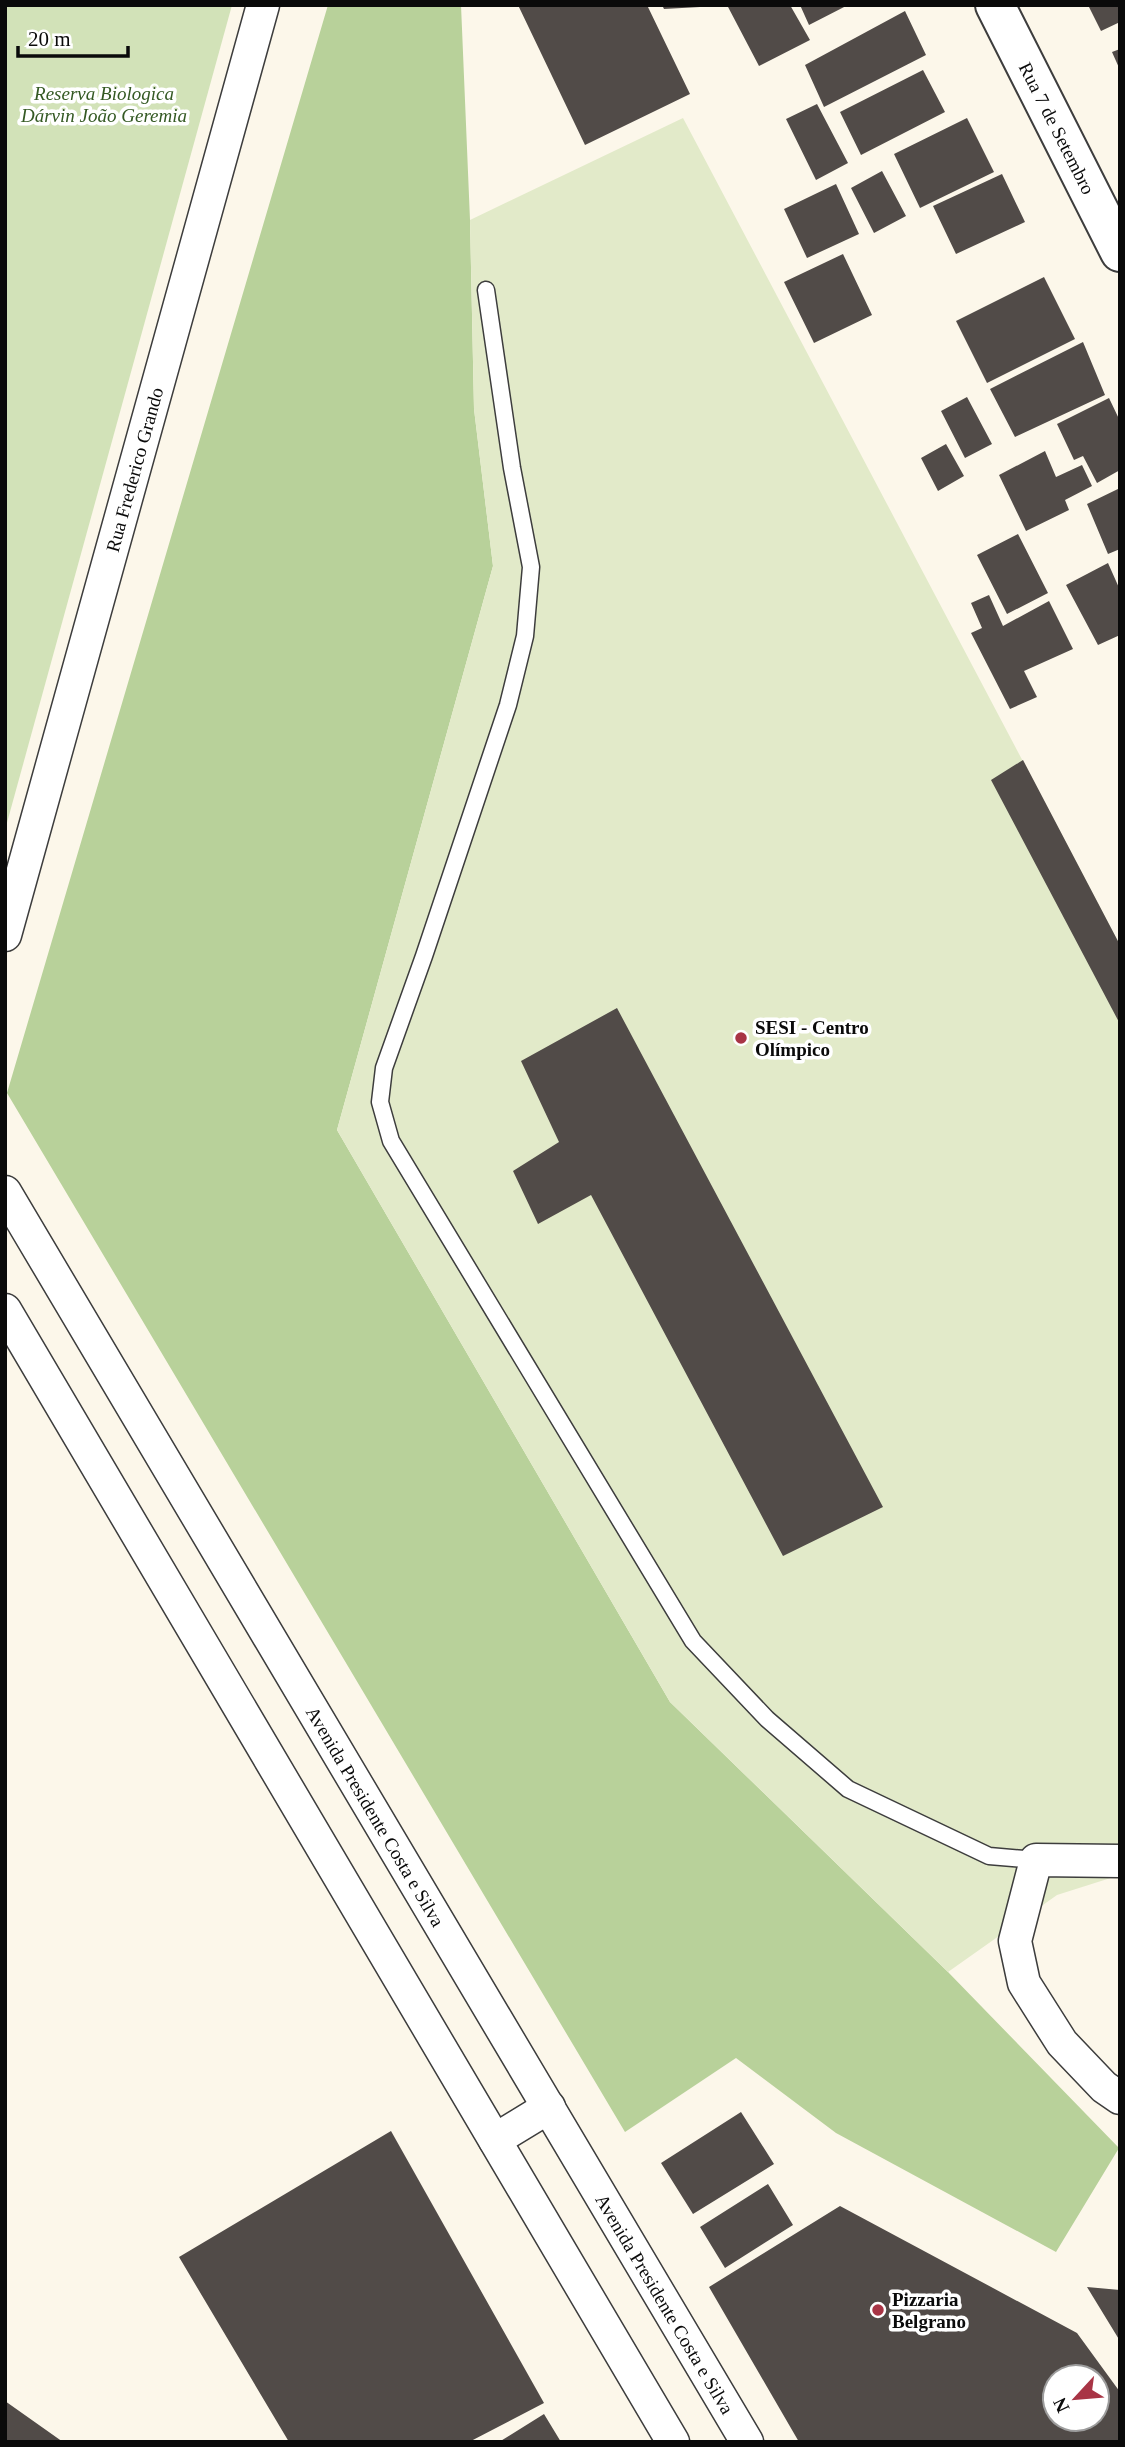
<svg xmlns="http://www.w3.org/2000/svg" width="1125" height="2447" font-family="Georgia,serif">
  <rect width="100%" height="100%" fill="#fcf7ea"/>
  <path fill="#d2e2b8" d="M 5,5 L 232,5 L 5,830 Z"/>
  <path fill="#b8d19a" d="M 328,5 L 461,5 L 470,220 L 474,409 L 493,566 L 337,1130 L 670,1702 L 948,1972 L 1119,2148 L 1056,2252 L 836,2133 L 736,2058 L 625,2132 L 7,1093 Z"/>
  <path fill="#e2eac9" d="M 683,118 L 1120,945 L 1120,1875 L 1057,1895 L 948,1972 L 670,1702 L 337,1130 L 493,566 L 474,409 L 470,220 Z"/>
  <path fill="#514b48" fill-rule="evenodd" d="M 518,5 L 647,5 L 690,94 L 585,145 Z
    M 662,5 L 699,5 L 700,7 L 664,9 Z
    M 727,5 L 790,5 L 810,40 L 759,66 Z
    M 800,5 L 848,5 L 809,25 Z
    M 1088,5 L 1120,5 L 1120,22 L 1101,31 Z
    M 905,11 L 926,55 L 824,107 L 805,65 Z
    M 1120,49 L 1120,70 L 1112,52 Z
    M 923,70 L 945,112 L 861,155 L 840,112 Z
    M 817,104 L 848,163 L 816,180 L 786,119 Z
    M 967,118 L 994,172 L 920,208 L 894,154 Z
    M 882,171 L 906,216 L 874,233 L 851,188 Z
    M 1002,174 L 1025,222 L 956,254 L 933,206 Z
    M 836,184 L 859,234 L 807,258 L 784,209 Z
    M 843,254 L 872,315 L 814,343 L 784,282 Z
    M 1044,277 L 1075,339 L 987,383 L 956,321 Z
    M 1083,342 L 1105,395 L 1015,437 L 990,389 Z
    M 967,397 L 992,444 L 965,458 L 941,411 Z
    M 1109,398 L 1120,421 L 1120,470 L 1097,483 L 1083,456 L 1074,460 L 1057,424 Z
    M 946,444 L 964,476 L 938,491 L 921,458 Z
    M 1045,451 L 1056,477 L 1082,465 L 1092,486 L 1065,500 L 1069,510 L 1026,531 L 999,475 Z
    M 1120,488 L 1120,549 L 1108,554 L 1087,504 Z
    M 1018,534 L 1048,593 L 1007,614 L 977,555 Z
    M 1108,563 L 1120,590 L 1120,635 L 1098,645 L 1066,585 Z
    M 989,595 L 1003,626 L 1049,601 L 1073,649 L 1024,671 L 1037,697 L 1010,709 L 971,633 L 982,628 L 971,603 Z
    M 1023,760 L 1120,945 L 1120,1024 L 991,780 Z
    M 617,1008 L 883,1507 L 783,1556 L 591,1195 L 538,1224 L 513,1171 L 559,1142 L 521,1061 Z
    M 741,2112 L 774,2164 L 693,2214 L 661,2163 Z
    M 391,2131 L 544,2403 L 469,2442 L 289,2442 L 179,2257 Z
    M 768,2184 L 793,2225 L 725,2268 L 700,2227 Z
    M 840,2206 L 1077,2333 L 1120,2392 L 1120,2442 L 799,2442 L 709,2287 ZM 1055,2377 L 1097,2377 L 1097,2419 L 1055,2419 Z
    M 1087,2287 L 1120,2290 L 1120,2341 Z
    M 5,2401 L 63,2442 L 5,2442 Z
    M 544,2414 L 561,2442 L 499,2442 Z"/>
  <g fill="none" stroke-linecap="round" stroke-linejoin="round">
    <defs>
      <path id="service" d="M 486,290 L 512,468 L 531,567 L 525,636 L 508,705 L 424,956 L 384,1068 L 380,1102 L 391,1141 L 693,1641 L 767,1719 L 848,1789 L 989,1856 L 1036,1860"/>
      <g id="minor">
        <path id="s1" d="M 5,935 L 263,5"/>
        <path id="s2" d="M 5,1192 L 747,2442"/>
        <path d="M 5,1310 L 673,2442"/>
        <path d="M 1120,1861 L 1036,1860 L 1015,1941 L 1024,1983 L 1062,2043 L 1104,2087 L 1120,2098"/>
        <path d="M 495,2140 L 549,2107"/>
      </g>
      <g id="tertiary">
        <path id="s3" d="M 995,5 L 1120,252"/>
      </g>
    </defs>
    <use href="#service" stroke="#3d3d3d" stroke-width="19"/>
    <use href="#minor" stroke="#3d3d3d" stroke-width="35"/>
    <use href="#tertiary" stroke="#3d3d3d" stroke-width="42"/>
    <use href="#service" stroke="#fff" stroke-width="16"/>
    <use href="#minor" stroke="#fff" stroke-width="32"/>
    <use href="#tertiary" stroke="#fff" stroke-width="38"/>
  </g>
  <g fill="#a83445" stroke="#fff" stroke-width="2.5">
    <circle cx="741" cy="1038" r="7"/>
    <circle cx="878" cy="2310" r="7"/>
  </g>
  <g text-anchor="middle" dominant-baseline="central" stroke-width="7" stroke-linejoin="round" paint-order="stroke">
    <g font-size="19" font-style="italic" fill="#345923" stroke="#fff">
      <text x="104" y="93">Reserva Biologica<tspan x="104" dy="22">Dárvin João Geremia</tspan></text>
    </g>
    <g font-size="19" fill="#0a0a0a" stroke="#fff">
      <text stroke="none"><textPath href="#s3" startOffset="138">Rua 7 de Setembro</textPath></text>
      <text stroke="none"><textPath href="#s1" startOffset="483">Rua Frederico Grando</textPath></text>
      <text stroke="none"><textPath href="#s2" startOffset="726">Avenida Presidente Costa e Silva</textPath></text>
      <text stroke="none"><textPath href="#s2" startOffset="1293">Avenida Presidente Costa e Silva</textPath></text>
    </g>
    <g font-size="19" font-weight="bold" fill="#0a0a0a" stroke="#fff" text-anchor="start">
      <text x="755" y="1027">SESI - Centro<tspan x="755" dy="22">Olímpico</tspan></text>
      <text x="892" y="2299">Pizzaria<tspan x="892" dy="22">Belgrano</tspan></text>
    </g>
  </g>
  <rect width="1125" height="2447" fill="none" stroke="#0a0a0a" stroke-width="14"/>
  <g transform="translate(1076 2398) rotate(244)"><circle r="33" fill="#ffffff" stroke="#9d9d9d" stroke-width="2"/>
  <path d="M0-5L12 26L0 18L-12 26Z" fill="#a83445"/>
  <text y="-10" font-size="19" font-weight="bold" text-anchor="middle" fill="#0a0a0a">N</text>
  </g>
  <path d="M18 46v10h110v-10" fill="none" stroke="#0a0a0a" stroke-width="3.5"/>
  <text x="28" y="46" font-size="21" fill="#0a0a0a" stroke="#ffffff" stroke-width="5" paint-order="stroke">20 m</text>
</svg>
